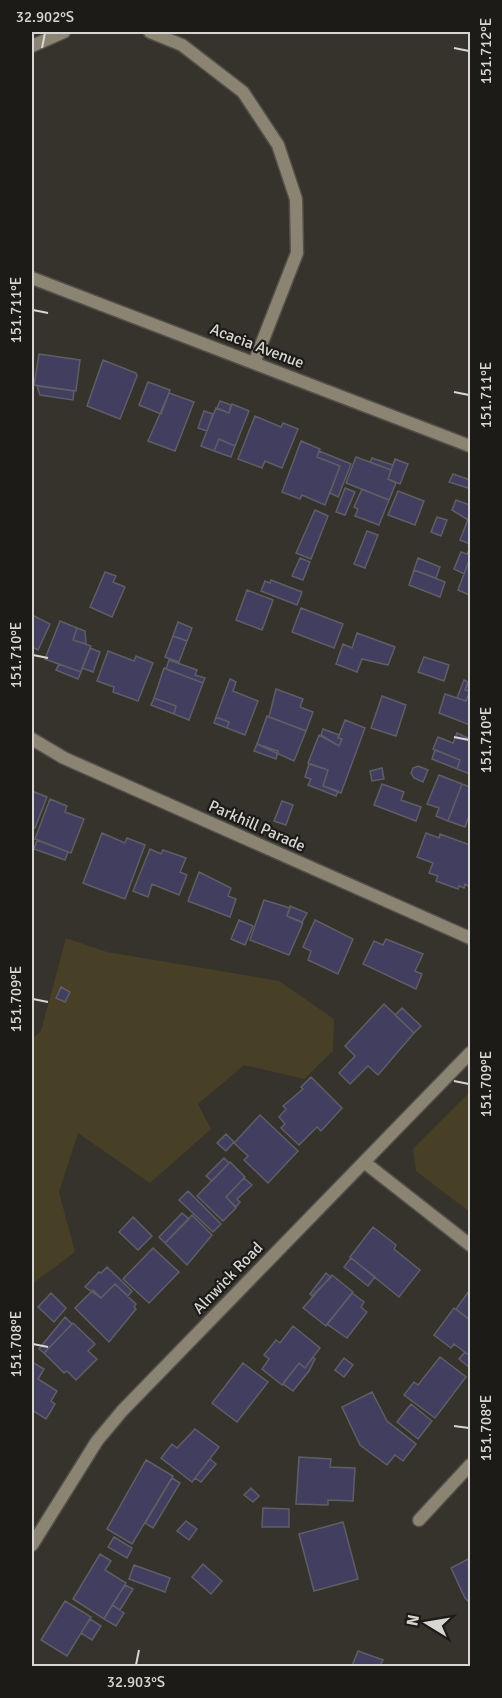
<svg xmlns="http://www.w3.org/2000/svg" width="502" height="1698" font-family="Signika,sans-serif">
  <rect width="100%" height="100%" fill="#36332d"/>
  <path fill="#483f27" d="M 66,938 L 107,952 L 279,981 L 334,1019 L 333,1051 L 304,1079 L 244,1065 L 198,1104 L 211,1129 L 150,1183 L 78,1133 L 59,1192 L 75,1252 L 32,1284 L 32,1039 L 41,1031 Z
    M 470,1092 L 470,1212 L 416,1171 L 413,1149 Z"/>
  <path fill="#423e60" stroke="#5f5e66" stroke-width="1.5" d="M 39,354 L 80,360 L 76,391 L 34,385 Z
    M 103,360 L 136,373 L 137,376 L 120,419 L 87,406 Z
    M 148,382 L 170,390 L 161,414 L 139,405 Z
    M 37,386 L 74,391 L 73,400 L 40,395 Z
    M 169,393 L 194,402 L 175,451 L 148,441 Z
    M 220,401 L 231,405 L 229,413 L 217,408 Z
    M 232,404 L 249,411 L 235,446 L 219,439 L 214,451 L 201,446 L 216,408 L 229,413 Z
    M 204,411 L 213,414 L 207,431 L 198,428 Z
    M 255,416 L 281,427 L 283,423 L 298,429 L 282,468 L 265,461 L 262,468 L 238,459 Z
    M 219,439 L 235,446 L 231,457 L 214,451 Z
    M 301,441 L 320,449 L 317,457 L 340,466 L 325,505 L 302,495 L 300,499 L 282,492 Z
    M 319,451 L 351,464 L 338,497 L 330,493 L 340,466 L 317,457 Z
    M 356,457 L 391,470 L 388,479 L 396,483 L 389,500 L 346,483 Z
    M 372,458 L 393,465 L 391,470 L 370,462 Z
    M 395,459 L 408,464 L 400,484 L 388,479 Z
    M 453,474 L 470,480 L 468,488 L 449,482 Z
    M 345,488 L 355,492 L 345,515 L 336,512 Z
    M 362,489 L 389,500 L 379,525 L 355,516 L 358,509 L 354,507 Z
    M 398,491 L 424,501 L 415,525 L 388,515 Z
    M 456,500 L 470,505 L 468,520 L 452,510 Z
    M 315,510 L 328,516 L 311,559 L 296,553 Z
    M 470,514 L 470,544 L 460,540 Z
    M 437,517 L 447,520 L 441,536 L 431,532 Z
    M 367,531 L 378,535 L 365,568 L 354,564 Z
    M 469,550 L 470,558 L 464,574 L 454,569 L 461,552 L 467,554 Z
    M 300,558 L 310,562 L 303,580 L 292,576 Z
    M 418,558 L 440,567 L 436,578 L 414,570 Z
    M 470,558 L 470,595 L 458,590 Z
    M 414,570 L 445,582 L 440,597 L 409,585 Z
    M 105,572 L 116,576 L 113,582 L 125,587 L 112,617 L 90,607 Z
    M 271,580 L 302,592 L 297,605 L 261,591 L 265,581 L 270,583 Z
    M 247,590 L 273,600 L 262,630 L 236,620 Z
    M 301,608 L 343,624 L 334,648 L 292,632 Z
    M 32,615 L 50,624 L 38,650 L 32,647 Z
    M 60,621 L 77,628 L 73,640 L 91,646 L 81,672 L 45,659 Z
    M 178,622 L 192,628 L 187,641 L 173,636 Z
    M 77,628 L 85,631 L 86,644 L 73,640 Z
    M 357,633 L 395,647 L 388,665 L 362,659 L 357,672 L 336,664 L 343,644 L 352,648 Z
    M 173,636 L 187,641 L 179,662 L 165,657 Z
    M 90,648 L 100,652 L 93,672 L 82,668 Z
    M 108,651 L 134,661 L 136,656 L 153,663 L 138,701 L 113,692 L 114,687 L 97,681 Z
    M 424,657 L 449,665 L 444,681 L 418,672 Z
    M 169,660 L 197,670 L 195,675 L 205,678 L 203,683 L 166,669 Z
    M 59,664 L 81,672 L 78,679 L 56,670 Z
    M 164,668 L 203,683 L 189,720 L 174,714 L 176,706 L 154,698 Z
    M 470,678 L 470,725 L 439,713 L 445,694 L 466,701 L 470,691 L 465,690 Z
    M 230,679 L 236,682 L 233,691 L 258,701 L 245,735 L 227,728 L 229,722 L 216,717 Z
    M 464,680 L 468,682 L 465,690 L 470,691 L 466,701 L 457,698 Z
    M 276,689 L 303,699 L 300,707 L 313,712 L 306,731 L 269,717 Z
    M 382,696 L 406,705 L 396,736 L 371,728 Z
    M 154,698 L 176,706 L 174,714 L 151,705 Z
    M 267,716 L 306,731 L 294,761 L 257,744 Z
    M 216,717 L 229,722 L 227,728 L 214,723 Z
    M 345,720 L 365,728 L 341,793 L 323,786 L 328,770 L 308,763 L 319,735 L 339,746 L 342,739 L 338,738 Z
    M 323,729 L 339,735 L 338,738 L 342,739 L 339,746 L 321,735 Z
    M 457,733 L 470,739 L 470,774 L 457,769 L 460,760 L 433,749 L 438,737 L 453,743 Z
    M 257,744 L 278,751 L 276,759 L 254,751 Z
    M 435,750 L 460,760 L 457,769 L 432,759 Z
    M 309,764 L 328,770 L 323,786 L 338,791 L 336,796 L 308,785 L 311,779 L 305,777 Z
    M 418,766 L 428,770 L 423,782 L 414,778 L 411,773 L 413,768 Z
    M 382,768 L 384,779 L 372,781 L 370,771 Z
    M 439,775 L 462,784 L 448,821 L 436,816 L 439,808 L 427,804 Z
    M 382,784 L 404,792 L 401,800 L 421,807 L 416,821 L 374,805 Z
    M 462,784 L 470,787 L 470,813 L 465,827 L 448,821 Z
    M 32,791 L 47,797 L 35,828 L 32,827 Z
    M 50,799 L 67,806 L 65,812 L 84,819 L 71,853 L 35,839 Z
    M 282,801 L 293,805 L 286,825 L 274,821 Z
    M 102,833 L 125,843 L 127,838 L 145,845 L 125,899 L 83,883 Z
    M 426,833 L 439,838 L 440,834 L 470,845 L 470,887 L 465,884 L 464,888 L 459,886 L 458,889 L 436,881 L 438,876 L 429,873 L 433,863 L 417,857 Z
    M 37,840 L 68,852 L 65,860 L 34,849 Z
    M 150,849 L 161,854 L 163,850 L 186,858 L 180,872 L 187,875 L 179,895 L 152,884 L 148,897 L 133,891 Z
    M 199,872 L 231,888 L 228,896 L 236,899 L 230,917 L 188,901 Z
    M 264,900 L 290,908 L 287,916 L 303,923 L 289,955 L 250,940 Z
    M 290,906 L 307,913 L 302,922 L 287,916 Z
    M 239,920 L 253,926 L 245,945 L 231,939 Z
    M 315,920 L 353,939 L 338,974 L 308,960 L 311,951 L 303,947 Z
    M 386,939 L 423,954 L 415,971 L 422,974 L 416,989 L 363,964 L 374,941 L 383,945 Z
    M 61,987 L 70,992 L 65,1002 L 56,998 Z
    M 384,1004 L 414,1033 L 378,1075 L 368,1066 L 350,1084 L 339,1073 L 355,1056 L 345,1046 Z
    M 402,1008 L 421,1026 L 414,1033 L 395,1015 Z
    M 311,1077 L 342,1108 L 321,1131 L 317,1127 L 299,1145 L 281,1128 L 285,1124 L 279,1117 L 286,1109 L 283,1106 L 303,1089 L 301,1087 Z
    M 260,1115 L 298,1151 L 268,1183 L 244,1160 L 248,1156 L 234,1143 Z
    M 226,1134 L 234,1142 L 226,1151 L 217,1143 Z
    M 224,1158 L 229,1163 L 212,1181 L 206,1176 Z
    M 230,1162 L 245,1177 L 226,1197 L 236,1208 L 223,1221 L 197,1196 Z
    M 244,1178 L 252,1185 L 237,1199 L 240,1202 L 236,1207 L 226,1197 Z
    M 188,1191 L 221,1224 L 213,1232 L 179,1200 Z
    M 182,1213 L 189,1219 L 165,1243 L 159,1237 Z
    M 192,1215 L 212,1235 L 187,1265 L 165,1243 Z
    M 133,1217 L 152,1236 L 138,1250 L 119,1232 Z
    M 373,1227 L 396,1245 L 394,1249 L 420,1270 L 399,1297 L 350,1257 Z
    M 153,1248 L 179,1272 L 149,1303 L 123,1279 Z
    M 351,1258 L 375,1277 L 368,1286 L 344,1267 Z
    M 107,1267 L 132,1291 L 128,1296 L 115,1284 L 101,1298 L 85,1287 L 99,1272 L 101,1273 Z
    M 326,1273 L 331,1277 L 312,1296 L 310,1294 Z
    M 332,1275 L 353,1292 L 326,1326 L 303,1308 Z
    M 115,1284 L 136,1304 L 134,1307 L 136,1309 L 109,1342 L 75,1308 L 93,1290 L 101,1298 Z
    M 469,1291 L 470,1292 L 470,1320 L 456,1309 Z
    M 51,1293 L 66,1308 L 54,1322 L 38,1307 Z
    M 352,1293 L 364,1302 L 361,1307 L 367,1312 L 347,1338 L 327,1324 Z
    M 454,1308 L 470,1320 L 470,1356 L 454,1344 L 451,1348 L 434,1335 Z
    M 65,1317 L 72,1324 L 44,1353 L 39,1349 Z
    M 73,1323 L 95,1344 L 88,1351 L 97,1359 L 76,1380 L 67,1371 L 64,1373 L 44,1353 Z
    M 293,1326 L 320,1348 L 305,1368 L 299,1363 L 282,1385 L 262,1369 L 269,1359 L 264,1355 L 276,1340 L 280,1343 Z
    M 465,1352 L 470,1356 L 470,1368 L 459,1359 Z
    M 313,1357 L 315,1359 L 309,1371 L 293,1391 L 283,1384 L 299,1363 L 305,1368 Z
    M 440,1357 L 466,1377 L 435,1418 L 404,1395 L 414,1382 L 418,1385 Z
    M 344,1358 L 353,1365 L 344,1377 L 335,1370 Z
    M 32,1362 L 44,1369 L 38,1379 L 57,1391 L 51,1401 L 55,1404 L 46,1419 L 32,1410 Z
    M 243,1363 L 268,1382 L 237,1422 L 212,1403 Z
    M 372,1392 L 387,1421 L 416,1444 L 403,1461 L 395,1455 L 387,1465 L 360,1445 L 342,1407 Z
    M 411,1404 L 432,1421 L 418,1439 L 397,1422 Z
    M 195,1429 L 219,1447 L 192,1482 L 161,1458 L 172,1444 L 177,1448 Z
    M 299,1457 L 331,1459 L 330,1467 L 355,1468 L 353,1501 L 328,1500 L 328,1505 L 296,1504 Z
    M 210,1459 L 216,1464 L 201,1482 L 195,1478 Z
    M 146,1460 L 173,1476 L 132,1544 L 107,1529 Z
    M 172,1478 L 180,1483 L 153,1528 L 145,1523 Z
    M 251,1488 L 259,1496 L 253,1502 L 244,1495 Z
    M 263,1508 L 289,1509 L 289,1527 L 262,1527 Z
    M 186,1521 L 197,1529 L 189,1540 L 177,1531 Z
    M 343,1522 L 358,1579 L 314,1591 L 299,1534 Z
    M 114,1537 L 132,1548 L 127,1558 L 108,1547 Z
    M 100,1554 L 111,1561 L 105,1570 L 126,1583 L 104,1619 L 73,1599 Z
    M 470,1558 L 470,1603 L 465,1598 L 451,1568 Z
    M 203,1564 L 222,1581 L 211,1594 L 192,1577 Z
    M 134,1565 L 170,1578 L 165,1592 L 129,1579 Z
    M 125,1585 L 133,1589 L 120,1610 L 112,1605 Z
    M 65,1601 L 91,1617 L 67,1656 L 41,1640 Z
    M 112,1605 L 124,1613 L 116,1626 L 104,1619 Z
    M 90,1619 L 101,1626 L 92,1640 L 81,1633 Z
    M 358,1651 L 383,1660 L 380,1666 L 352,1666 Z"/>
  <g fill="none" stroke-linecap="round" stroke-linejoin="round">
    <defs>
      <path id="minor" d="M 150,32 L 182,45 L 243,92 L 278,145 L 296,199 L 297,253 L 254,363
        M 32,46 L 64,32
        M 32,278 L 470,446
        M 32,739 L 64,758 L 470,938
        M 364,1162 L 470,1245
        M 419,1520 L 470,1465"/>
      <path id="tertiary" d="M 32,1545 L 97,1441 L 122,1411 L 470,1053"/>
    </defs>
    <use href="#minor" stroke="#53504b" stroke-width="15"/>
    <use href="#tertiary" stroke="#53504b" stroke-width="15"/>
    <use href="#minor" stroke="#8b8473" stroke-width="12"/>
    <use href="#tertiary" stroke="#8b8473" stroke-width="12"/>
  </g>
  <path fill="none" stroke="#d8d6d2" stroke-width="2" d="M 42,48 L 45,33M 454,48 L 469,51M 33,310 L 48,313M 454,392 L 469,395M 33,655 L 48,658M 454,737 L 469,740M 33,999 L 48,1002M 454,1081 L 469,1084M 33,1344 L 48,1347M 454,1426 L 469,1428M 136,1665 L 139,1650"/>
  <g text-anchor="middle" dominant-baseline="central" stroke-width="4.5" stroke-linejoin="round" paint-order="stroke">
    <g font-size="16" fill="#d8d6d2" stroke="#1c1b18">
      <text transform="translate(257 346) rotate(21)">Acacia Avenue</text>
      <text transform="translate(257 826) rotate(24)">Parkhill Parade</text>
      <text transform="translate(228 1278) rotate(-46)">Alnwick Road</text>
    </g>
  </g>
  <rect width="502" height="1698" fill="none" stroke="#1c1b18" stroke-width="66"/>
  <g transform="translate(427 1623) rotate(281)" stroke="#1c1b18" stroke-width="4.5" paint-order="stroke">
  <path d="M0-4.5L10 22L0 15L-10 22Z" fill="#d8d6d2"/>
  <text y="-9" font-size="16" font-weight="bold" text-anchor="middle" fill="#d8d6d2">N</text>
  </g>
  <rect x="33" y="33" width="436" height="1632" fill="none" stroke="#d8d6d2" stroke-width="2"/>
  <g font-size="15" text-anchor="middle" fill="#d8d6d2">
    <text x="45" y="22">32.902°S</text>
    <text transform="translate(486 51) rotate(-90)" y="5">151.712°E</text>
    <text transform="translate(16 310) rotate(-90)" y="5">151.711°E</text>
    <text transform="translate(486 395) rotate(-90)" y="5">151.711°E</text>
    <text transform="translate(16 655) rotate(-90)" y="5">151.710°E</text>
    <text transform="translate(486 740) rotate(-90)" y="5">151.710°E</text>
    <text transform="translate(16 999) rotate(-90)" y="5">151.709°E</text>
    <text transform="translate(486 1084) rotate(-90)" y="5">151.709°E</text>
    <text transform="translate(16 1344) rotate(-90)" y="5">151.708°E</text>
    <text transform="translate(486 1428) rotate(-90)" y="5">151.708°E</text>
    <text x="136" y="1687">32.903°S</text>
  </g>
</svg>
